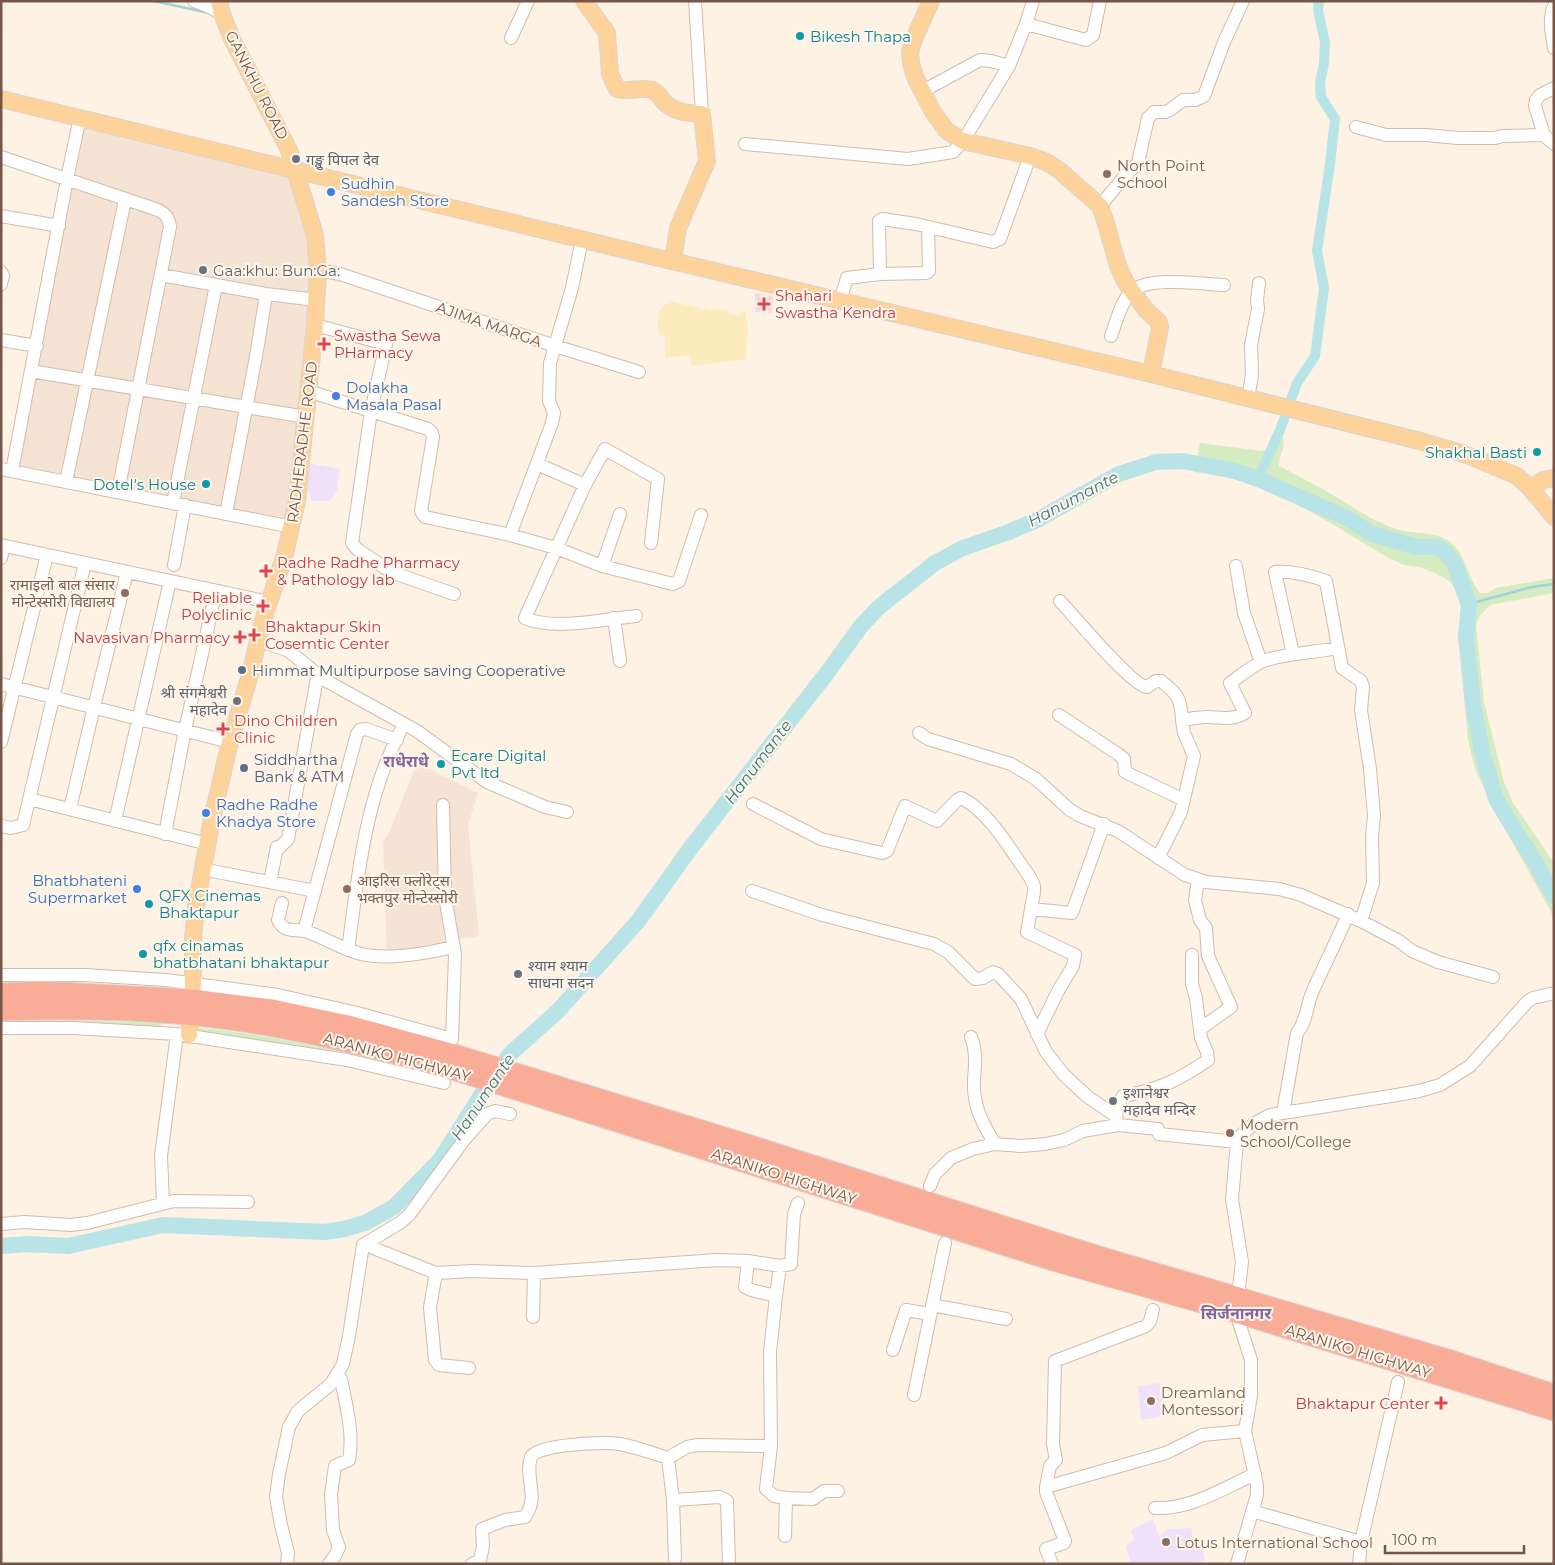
<svg xmlns="http://www.w3.org/2000/svg" width="1555" height="1565" font-family="Montserrat,'Noto Sans Devanagari',sans-serif">
  <rect width="100%" height="100%" fill="#fdf2e4"/>
  <path fill="#f5e3d3" d="M 80,117 L 295,169 L 317,247 L 292,527 L 12,471 Z
    M 417,763 L 478,793 L 468,825 L 479,936 L 459,939 L 442,947 L 387,954 L 383,842 L 388,835 Z"/>
  <path fill="#efe1f9" d="M 307,463 L 340,469 L 337,490 L 330,501 L 312,501 L 305,485 Z
    M 1159,1383 L 1165,1416 L 1141,1420 L 1138,1386 Z
    M 1153,1519 L 1159,1536 L 1169,1529 L 1191,1528 L 1193,1539 L 1201,1538 L 1205,1561 L 1180,1564 L 1131,1564 L 1126,1546 L 1134,1539 L 1131,1530 Z"/>
  <path fill="#fbd7de" d="M 755,293 L 773,296 L 772,313 L 755,312 Z"/>
  <path fill="#d5ebc2" d="M 1272,434 L 1283,438 C 1286,450 1278,454 1279,466 C 1297,475 1315,485 1333,495 C 1352,507 1372,520 1393,528 C 1411,535 1432,530 1449,541 C 1467,554 1467,577 1480,593 L 1487,593 L 1496,588 L 1554,578 L 1554,593 L 1490,605 L 1479,617 L 1476,626 L 1484,702 L 1504,782 L 1513,803 L 1554,863 L 1554,921 L 1550,910 L 1499,818 L 1475,769 L 1468,740 L 1459,641 L 1461,607 L 1454,587 L 1448,580 L 1435,573 L 1419,567 L 1404,565 L 1387,557 C 1325,521 1267,478 1194,472 L 1200,443 L 1262,451 L 1269,448 Z
    M 38,1019 L 162,1023 L 160,1029 L 1,1024 L 1,1020 Z
    M 199,1028 C 280,1035 362,1056 441,1077 L 198,1031 Z"/>
  <path fill="#fdebbe" d="M 669,301 L 712,311 L 713,308 L 728,310 L 730,313 L 740,316 L 741,311 L 745,312 L 748,327 L 746,359 L 691,366 L 690,355 L 665,358 L 665,336 L 659,335 L 657,322 L 659,321 L 659,310 L 666,304 L 669,304 Z"/>
  <g fill="none" stroke-linecap="round" stroke-linejoin="round">
    <path stroke="#9ed4d9" stroke-width="2.5" d="M 154,1 L 209,13
      M 1469,604 L 1532,587 L 1554,584"/>
    <path stroke="#b8e3e7" stroke-width="10" d="M 1258,479 L 1280,430 L 1297,383 L 1315,356 L 1324,288 L 1317,251 L 1330,164 L 1335,119 L 1321,97 L 1320,83 L 1324,63 L 1325,43 L 1318,10 L 1319,1"/>
    <path stroke="#b8e3e7" stroke-width="16" d="M 1,1246 L 27,1244 L 68,1246 L 163,1225 L 325,1232 L 344,1229 L 365,1223 L 394,1207 L 440,1160 L 492,1078 L 511,1053 L 558,1011 L 639,920 L 689,850 L 827,673 L 861,626 L 879,607 L 935,563 L 963,548 L 1006,533 L 1037,520 L 1119,474 L 1156,462 L 1182,461 L 1235,471 L 1258,479 L 1347,518 L 1372,534 L 1417,547 L 1437,547 L 1446,553 L 1455,565 L 1469,604 L 1466,637 L 1473,704 L 1483,757 L 1496,799 L 1515,831 L 1531,855 L 1554,896"/>
    <defs>
      <path id="minor" d="M 194,1 L 207,6 L 222,14
        M 695,1 L 702,114
        M 1554,6 C 1548,20 1552,33 1554,48
        M 1026,24 L 1086,40 L 1093,35 L 1100,1
        M 511,38 L 528,1
        M 1554,88 L 1540,95 L 1536,100 L 1535,106 L 1544,135 L 1554,144
        M 923,91 L 980,60 L 991,61 L 1009,66
        M 1356,127 L 1386,135 L 1426,135 L 1458,138 L 1495,138 L 1502,136 L 1544,135
        M 745,144 L 908,159 L 953,152 L 963,141 L 1009,66 L 1026,24 L 1033,1
        M 1,157 L 158,210 C 166,214 169,218 170,227 L 118,492
        M 1100,206 L 1124,177 L 1138,163 L 1148,118 L 1154,112 L 1165,112 L 1170,110 L 1183,100 L 1195,100 L 1204,96 L 1224,42 L 1243,1
        M 1,216 L 59,226
        M 318,270 L 340,274 L 555,346 L 639,372
        M 1,272 L 3,276 L 1,284
        M 880,274 L 926,273 L 929,271 L 928,227
        M 161,275 L 266,294 L 317,300
        M 840,301 L 847,278 L 880,274 L 879,221 L 882,219 L 916,224 L 993,242 L 1000,239 L 1030,156
        M 315,325 L 386,344 L 371,411 L 352,543 L 357,549 L 391,572 L 454,594
        M 1111,336 C 1116,323 1120,304 1130,293 C 1146,275 1202,284 1224,285
        M 1,340 L 37,346
        M 31,371 L 306,417
        M 308,391 L 428,429 L 432,433 L 433,437 L 421,511 L 425,517 L 510,535 L 556,548 L 602,566 L 673,584 L 679,581 L 701,515
        M 1248,399 L 1252,375 L 1251,345 L 1258,309 L 1257,300 L 1259,283
        M 537,464 L 585,485
        M 1,469 L 292,527
        M 12,471 L 67,179 L 80,117
        M 66,482 L 125,200
        M 173,503 L 216,285
        M 226,514 L 257,351 L 266,294
        M 510,535 L 552,423 L 554,413 L 549,401 L 550,363 L 572,288 L 582,239
        M 1,545 L 269,602
        M 1,558 L 4,546
        M 174,565 L 185,505
        M 602,566 L 620,514
        M 1236,566 L 1244,613 L 1261,662
        M 1060,601 C 1074,616 1131,685 1147,687 L 1156,681 L 1161,681 C 1178,694 1181,699 1182,720
        M 636,616 C 605,619 553,631 525,618 L 585,485 L 605,449 L 658,479 L 651,543
        M 614,618 L 620,661
        M 258,640 L 289,651 L 323,679 L 417,731 L 487,782 L 545,807 L 567,812
        M 1293,654 L 1275,572 C 1293,571 1309,575 1326,581 L 1342,668 L 1361,681 L 1363,687 L 1361,710 L 1370,769 L 1374,816 L 1372,836 L 1373,883 L 1361,921
        M 1,684 L 230,742
        M 1059,715 L 1118,754 L 1124,759 L 1125,772 L 1184,800
        M 919,733 L 928,739 L 1011,764 L 1036,779 L 1070,810 L 1080,816 L 1118,831 L 1185,875 L 1206,882 L 1279,889 L 1301,895 L 1361,921 L 1399,941 L 1412,951 L 1438,962 L 1493,977
        M 1,742 L 47,555
        M 29,799 L 208,844
        M 753,804 L 821,839 L 882,853 L 887,851 L 905,806 L 937,821 L 957,800 L 961,798 C 984,808 1007,843 1020,863 C 1025,870 1031,877 1034,886 C 1035,892 1032,902 1031,909 L 1072,913 L 1104,824
        M 70,809 L 94,707 L 127,572
        M 115,821 L 170,581
        M 1,826 L 11,828 L 23,825 L 85,563
        M 165,834 L 185,730 L 216,591
        M 1158,858 L 1181,812 L 1194,756 L 1184,733 L 1182,720 C 1190,719 1198,717 1206,717 C 1220,717 1232,721 1245,713 L 1230,683 C 1240,676 1252,666 1263,661 C 1287,653 1313,653 1338,648
        M 202,869 L 315,891
        M 1198,880 L 1195,900 L 1200,920 L 1206,928 L 1208,956 L 1231,1007 L 1200,1029
        M 270,882 L 277,847 L 279,848 L 288,839 L 317,678 L 323,679
        M 752,891 L 822,915 L 934,944 L 948,952 L 975,979 L 983,978 L 993,972 L 998,974 L 1021,999 L 1046,1052 L 1064,1075 L 1088,1097 L 1116,1116 L 1118,1125
        M 282,903 L 278,920 C 284,934 296,928 308,932 C 325,938 340,948 358,953 C 384,961 428,953 454,947
        M 1031,909 L 1027,932 L 1075,955 L 1073,966 L 1058,991 L 1037,1034
        M 304,931 L 357,734 L 360,730 L 366,729 L 397,740
        M 348,950 C 358,876 365,799 400,732
        M 1,975 L 85,975 L 166,980 L 278,995 L 357,1013 L 452,1039 L 455,955 L 445,896 L 443,805
        M 1,1028 L 73,1028 L 177,1034 L 347,1060 L 444,1083
        M 971,1037 C 977,1052 975,1065 974,1081 C 973,1106 982,1123 995,1144
        M 1283,1113 L 1297,1033 C 1307,1021 1306,1007 1312,993 C 1323,967 1337,941 1348,914
        M 1116,1116 L 1118,1104 L 1123,1096 C 1158,1090 1179,1080 1208,1060 L 1207,1052 L 1201,1038 L 1196,998 L 1192,984 L 1192,955
        M 930,1186 L 935,1174 L 951,1158 L 973,1149 L 995,1144 L 1021,1146 L 1045,1144 L 1064,1140 L 1083,1131 L 1118,1125 L 1158,1129 L 1159,1134 L 1237,1142
        M 163,1203 L 161,1156 L 177,1034
        M 1,1224 L 24,1222 L 71,1225 L 87,1223 L 174,1201 L 248,1202
        M 369,1242 L 373,1248 L 436,1273 L 473,1271 L 534,1273 L 717,1260 L 748,1261 L 780,1266 L 791,1264 L 794,1214 L 798,1203
        M 748,1261 L 745,1287 L 751,1290 L 776,1296 L 770,1352 L 771,1446 L 766,1489 L 774,1496 L 786,1498 L 785,1536
        M 436,1273 L 430,1307 L 435,1360 L 439,1365 L 469,1368
        M 776,1296 L 780,1266
        M 932,1305 L 1006,1319
        M 533,1317 L 534,1273
        M 893,1350 L 906,1310 L 930,1314
        M 914,1395 L 945,1243
        M 668,1458 L 673,1500 L 675,1559
        M 1046,1487 L 1050,1466 L 1056,1460 L 1053,1444 L 1055,1361 L 1146,1326 L 1150,1321 L 1153,1310
        M 786,1498 L 813,1499 L 824,1491 L 838,1491
        M 673,1500 L 720,1497 L 727,1501 L 729,1564
        M 1155,1508 C 1190,1510 1224,1488 1255,1474
        M 1252,1511 L 1361,1542
        M 287,1564 L 288,1553 L 281,1525 L 276,1497 L 279,1474 L 289,1427 L 298,1411 L 331,1384 L 343,1364 L 349,1336 L 363,1245 L 401,1222 L 409,1215 L 464,1140 L 487,1114 L 495,1111 L 510,1114
        M 329,1564 L 335,1556 L 339,1547 L 333,1530 L 331,1494 L 335,1466 L 349,1460 C 354,1433 346,1405 341,1379
        M 472,1564 L 480,1560 L 483,1546 L 482,1529 L 505,1520 L 525,1517 C 540,1496 524,1478 531,1457 C 536,1444 605,1442 620,1444 C 636,1447 652,1453 668,1458 L 687,1447 L 698,1445 L 771,1446
        M 1052,1564 L 1046,1549 L 1064,1543 L 1065,1541 L 1046,1492 L 1046,1487 L 1166,1453 L 1202,1435 L 1245,1431
        M 1237,1564 L 1257,1495 L 1257,1485 L 1245,1431 L 1251,1396 L 1251,1360 L 1236,1313 L 1242,1262 L 1232,1199 L 1237,1142 L 1239,1137 L 1255,1123 L 1270,1115 L 1397,1095 L 1419,1091 L 1440,1085 L 1470,1066 L 1527,1002 L 1533,998 L 1554,993
        M 1359,1564 L 1361,1542 L 1398,1382"/>
      <path id="major" d="M 584,1 L 607,33 L 610,74 L 617,89 C 629,93 641,86 652,90 C 660,93 662,102 669,106 C 678,113 691,113 702,114 L 707,161 L 678,228 L 673,261
        M 931,1 L 914,39 L 910,52 L 911,63 L 915,77 L 933,112 L 947,131 L 963,141 L 1030,156 L 1046,162 L 1059,170 L 1100,206 L 1105,220 L 1118,266 L 1126,283 L 1146,310 L 1159,322 L 1160,327 L 1151,374
        M 1,99 L 642,254 L 1151,374 L 1420,441 L 1467,455 L 1517,476 L 1531,489 L 1554,517
        M 1531,489 L 1543,480 L 1554,478
        M 189,1035 L 193,983 L 193,938 L 196,906 L 212,819 L 230,742 L 251,671 L 262,624 L 285,554 L 297,501 L 315,325 L 318,270 L 315,235 L 289,150 L 232,39 L 222,14 L 219,1"/>
      <path id="highway" d="M 1,993 L 43,991 L 191,999 L 272,1009 L 348,1025 L 461,1056 L 738,1141 L 1096,1255 L 1448,1359 L 1554,1394
        M 1,1011 C 80,1008 159,1010 237,1021 C 311,1032 384,1051 456,1071 L 1053,1261 L 1236,1313 L 1554,1411"/>
    </defs>
    <use href="#minor" stroke="#d1bbad" stroke-width="14"/>
    <use href="#major" stroke="#dbd3d0" stroke-width="18"/>
    <use href="#highway" stroke="#dbd3d0" stroke-width="21"/>
    <use href="#minor" stroke="#fff" stroke-width="12"/>
    <use href="#major" stroke="#fdd39b" stroke-width="16"/>
    <use href="#highway" stroke="#f9ad99" stroke-width="19"/>
  </g>
  <g fill="#0f9aa8" stroke="#fff6eb" stroke-width="2">
    <circle cx="800" cy="36" r="5"/>
    <circle cx="1537" cy="452" r="5"/>
    <circle cx="206" cy="484" r="5"/>
    <circle cx="441" cy="764" r="5"/>
    <circle cx="149" cy="904" r="5"/>
    <circle cx="143" cy="954" r="5"/>
  </g>
  <g fill="#6b7280" stroke="#fff6eb" stroke-width="2">
    <circle cx="296" cy="159" r="5"/>
    <circle cx="203" cy="270" r="5"/>
    <circle cx="237" cy="701" r="5"/>
    <circle cx="518" cy="974" r="5"/>
    <circle cx="1113" cy="1101" r="5"/>
  </g>
  <g fill="#8d6e63" stroke="#fff6eb" stroke-width="2">
    <circle cx="1107" cy="174" r="5"/>
    <circle cx="125" cy="593" r="5"/>
    <circle cx="347" cy="889" r="5"/>
    <circle cx="1230" cy="1133" r="5"/>
    <circle cx="1151" cy="1401" r="5"/>
    <circle cx="1166" cy="1542" r="5"/>
  </g>
  <g fill="#3f7fe0" stroke="#fff6eb" stroke-width="2">
    <circle cx="331" cy="192" r="5"/>
    <circle cx="336" cy="396" r="5"/>
    <circle cx="206" cy="813" r="5"/>
    <circle cx="137" cy="889" r="5"/>
  </g>
  <g fill="#e0444e" stroke="#fff6eb" stroke-width="2">
    <path d="M761.5 296.5h5v5h5v5h-5v5h-5v-5h-5v-5h5z"/>
    <path d="M321.5 336.5h5v5h5v5h-5v5h-5v-5h-5v-5h5z"/>
    <path d="M263.5 563.5h5v5h5v5h-5v5h-5v-5h-5v-5h5z"/>
    <path d="M260.5 598.5h5v5h5v5h-5v5h-5v-5h-5v-5h5z"/>
    <path d="M251.5 627.5h5v5h5v5h-5v5h-5v-5h-5v-5h5z"/>
    <path d="M237.5 629.5h5v5h5v5h-5v5h-5v-5h-5v-5h5z"/>
    <path d="M220.5 721.5h5v5h5v5h-5v5h-5v-5h-5v-5h5z"/>
    <path d="M1438.5 1395.5h5v5h5v5h-5v5h-5v-5h-5v-5h5z"/>
  </g>
  <g fill="#5c6f8a" stroke="#fff6eb" stroke-width="2">
    <circle cx="242" cy="670" r="5"/>
    <circle cx="244" cy="768" r="5"/>
  </g>
  <g text-anchor="middle" dominant-baseline="central" stroke-width="4" stroke-linejoin="round" paint-order="stroke">
    <g font-size="15" fill="#0d838f" stroke="#fff6eb" text-anchor="start">
      <text x="810" y="36">Bikesh Thapa</text>
      <text x="1527" y="452" text-anchor="end">Shakhal Basti</text>
      <text x="196" y="484" text-anchor="end">Dotel's House</text>
      <text x="451" y="755">Ecare Digital<tspan x="451" dy="17">Pvt ltd</tspan></text>
      <text x="159" y="895">QFX Cinemas<tspan x="159" dy="17">Bhaktapur</tspan></text>
      <text x="153" y="945">qfx cinamas<tspan x="153" dy="17">bhatbhatani bhaktapur</tspan></text>
    </g>
    <g font-size="15" fill="#765649" stroke="#fff6eb">
      <text transform="translate(257 85) rotate(63)">GANKHU ROAD</text>
      <text transform="translate(489 324) rotate(19)">AJIMA MARGA</text>
      <text transform="translate(302 442) rotate(-83)">RADHERADHE ROAD</text>
      <text transform="translate(397 1057) rotate(15)">ARANIKO HIGHWAY</text>
      <text transform="translate(784 1176) rotate(18)">ARANIKO HIGHWAY</text>
      <text transform="translate(1358 1351) rotate(17)">ARANIKO HIGHWAY</text>
    </g>
    <g font-size="15" fill="#5b616d" stroke="#fff6eb" text-anchor="start">
      <text x="306" y="159">गङ्खु पिपल देव</text>
      <text x="213" y="270">Gaa:khu: Bun:Ga:</text>
      <text x="227" y="692" text-anchor="end">श्री संगमेश्वरी<tspan x="227" dy="17">महादेव</tspan></text>
      <text x="528" y="965">श्याम श्याम<tspan x="528" dy="17">साधना सदन</tspan></text>
      <text x="1123" y="1092">इशानेश्वर<tspan x="1123" dy="17">महादेव मन्दिर</tspan></text>
    </g>
    <g font-size="15" fill="#785e54" stroke="#fff6eb" text-anchor="start">
      <text x="1117" y="165">North Point<tspan x="1117" dy="17">School</tspan></text>
      <text x="115" y="584" text-anchor="end">रामाइलो बाल संसार<tspan x="115" dy="17">मोन्टेस्सोरी विद्यालय</tspan></text>
      <text x="357" y="880">आइरिस फ्लोरेट्स<tspan x="357" dy="17">भक्तपुर मोन्टेस्सोरी</tspan></text>
      <text x="1240" y="1124">Modern<tspan x="1240" dy="17">School/College</tspan></text>
      <text x="1161" y="1392">Dreamland<tspan x="1161" dy="17">Montessori</tspan></text>
      <text x="1176" y="1542">Lotus International School</text>
    </g>
    <g font-size="15" fill="#366cbe" stroke="#fff6eb" text-anchor="start">
      <text x="341" y="183">Sudhin<tspan x="341" dy="17">Sandesh Store</tspan></text>
      <text x="346" y="387">Dolakha<tspan x="346" dy="17">Masala Pasal</tspan></text>
      <text x="216" y="804">Radhe Radhe<tspan x="216" dy="17">Khadya Store</tspan></text>
      <text x="127" y="880" text-anchor="end">Bhatbhateni<tspan x="127" dy="17">Supermarket</tspan></text>
    </g>
    <g font-size="15" fill="#be3a42" stroke="#fff6eb" text-anchor="start">
      <text x="775" y="295">Shahari<tspan x="775" dy="17">Swastha Kendra</tspan></text>
      <text x="334" y="335">Swastha Sewa<tspan x="334" dy="17">PHarmacy</tspan></text>
      <text x="277" y="562">Radhe Radhe Pharmacy<tspan x="277" dy="17">&amp; Pathology lab</tspan></text>
      <text x="252" y="597" text-anchor="end">Reliable<tspan x="252" dy="17">Polyclinic</tspan></text>
      <text x="265" y="626">Bhaktapur Skin<tspan x="265" dy="17">Cosemtic Center</tspan></text>
      <text x="230" y="637" text-anchor="end">Navasivan Pharmacy</text>
      <text x="234" y="720">Dino Children<tspan x="234" dy="17">Clinic</tspan></text>
      <text x="1430" y="1403" text-anchor="end">Bhaktapur Center</text>
    </g>
    <g font-size="15" fill="#4e5e75" stroke="#fff6eb" text-anchor="start">
      <text x="252" y="670">Himmat Multipurpose saving Cooperative</text>
      <text x="254" y="759">Siddhartha<tspan x="254" dy="17">Bank &amp; ATM</tspan></text>
    </g>
    <g font-size="16" font-style="italic" fill="#3c767c" stroke="#fff6eb">
      <text transform="translate(1073 499) rotate(-28)">Hanumante</text>
      <text transform="translate(758 762) rotate(-53)">Hanumante</text>
      <text transform="translate(483 1097) rotate(-56)">Hanumante</text>
    </g>
    <g font-size="16" font-weight="bold" fill="#85649a" stroke="#fff6eb">
      <text x="406" y="761">राधेराधे</text>
      <text x="1236" y="1313">सिर्जनानगर</text>
    </g>
  </g>
  <rect width="1555" height="1565" fill="none" stroke="#765649" stroke-width="5"/>
  <path d="M1385 1545v8h139v-8" fill="none" stroke="#765649" stroke-width="2.5"/>
  <text x="1392" y="1545" font-size="15" fill="#765649" stroke="#fff6eb" stroke-width="4" paint-order="stroke">100 m</text>
</svg>
